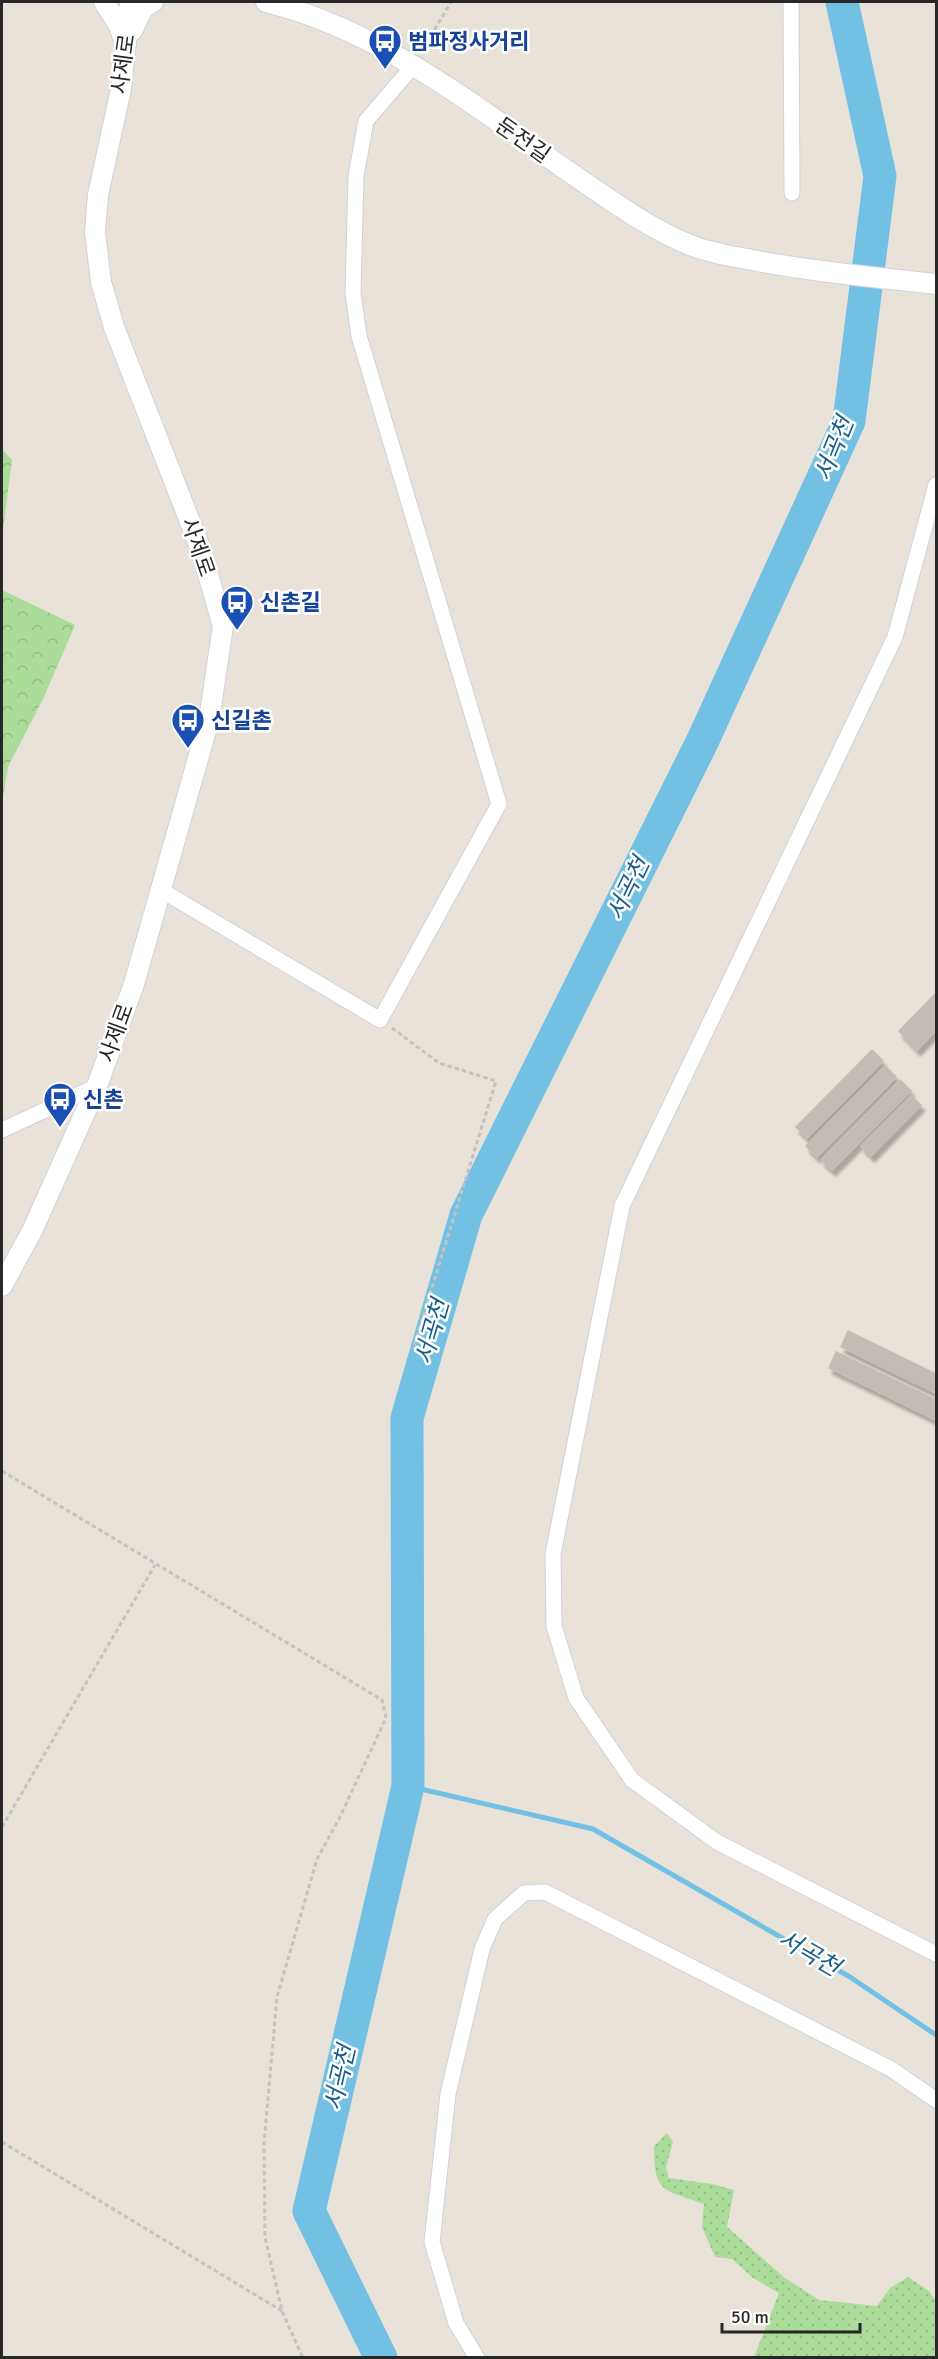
<svg xmlns="http://www.w3.org/2000/svg" width="938" height="2359" font-family="Signika,'Noto Sans KR',sans-serif">
  <defs>
    <pattern id="grass-dots" width="8" height="8" patternUnits="userSpaceOnUse" patternTransform="scale(1.5)"><rect width="8" height="8" fill="#acdc99"/><path d="M2 2h.1M6 6h.1" fill="none" stroke="#94bd84" stroke-width="1.8" stroke-linecap="round"/></pattern>
    <pattern id="forest-crowns" width="20" height="18" patternUnits="userSpaceOnUse" patternTransform="scale(1.5)"><rect width="20" height="18" fill="#acdc99"/><path d="M2 6a3 3 0 1 1 6 0M12 15a3 3 0 1 1 6 0" fill="none" stroke="#94bd84"/></pattern>
    <filter id="shadow"><feDropShadow dx="3.5" dy="6" stdDeviation="1.5" flood-color="#0004"/></filter>
  </defs>
  <rect width="100%" height="100%" fill="#e8e2d9"/>
  <path fill="url(#grass-dots)" d="M 667,2133 L 673,2142 L 666,2167 L 669,2178 L 712,2184 L 734,2190 L 727,2227 L 785,2278 L 819,2300 L 877,2306 L 890,2288 L 908,2277 L 929,2291 L 936,2301 L 936,2357 L 754,2357 L 779,2293 L 753,2278 L 732,2259 L 715,2257 L 702,2227 L 704,2204 C 663,2189 654,2194 654,2146 Z"/>
  <path fill="url(#forest-crowns)" d="M 2,449 L 12,460 L 2,538 Z
    M 2,590 L 75,625 L 44,697 L 8,767 L 2,803 Z"/>
  <g fill="none" stroke-linecap="round" stroke-linejoin="round">
    <path stroke="#72c1e4" stroke-width="5" d="M 408,1786 L 593,1829 L 850,1977 L 936,2035
      M 364,2358 L 378,2351"/>
    <path stroke="#72c1e4" stroke-width="33" d="M 381,2358 L 309,2211 L 408,1786 L 407,1418 L 466,1215 L 703,740 L 849,421 L 880,176 L 842,2"/>
  </g>
  <path fill="#c1bcb5" stroke="#c3beb3" stroke-width="1.5" filter="url(#shadow)" d="M 936,993 L 936,1030 L 917,1050 L 899,1031 Z
    M 872,1050 L 883,1061 L 807,1138 L 796,1127 Z
    M 885,1066 L 896,1077 L 817,1157 L 806,1146 Z
    M 900,1080 L 911,1091 L 832,1170 L 821,1160 Z
    M 911,1096 L 921,1105 L 871,1156 L 861,1146 Z
    M 848,1331 L 936,1374 L 936,1393 L 841,1347 Z
    M 836,1352 L 936,1400 L 936,1420 L 829,1368 Z"/>
  <g fill="none" stroke-linecap="round" stroke-linejoin="round">
    <defs>
      <path id="minor" d="M 791,2 L 792,193
        M 936,485 L 895,637 L 622,1206 L 553,1554 L 554,1626 L 576,1698 L 632,1780 L 717,1842 L 936,1954
        M 161,890 L 380,1020 L 499,804 L 359,336 L 353,293 L 356,176 L 366,121 L 413,66
        M 2,1130 L 97,1086
        M 477,2358 L 456,2323 L 432,2242 L 448,2094 L 482,1949 L 495,1919 L 524,1893 L 545,1892 L 891,2069 L 936,2100"/>
      <path id="tertiary" d="M 104,2 L 118,24 L 126,44
        M 266,2 C 377,29 471,103 562,167 C 603,195 644,226 690,245 C 710,253 731,256 752,260 C 813,272 875,277 936,284
        M 132,31 L 143,8 L 153,2
        M 2,1286 L 32,1231 L 97,1086 L 134,984 L 209,720 L 223,626 L 201,550 L 114,327 L 101,282 L 95,232 L 98,195 L 121,89 L 130,2"/>
    </defs>
    <use href="#minor" stroke="#ced1df" stroke-width="17"/>
    <use href="#tertiary" stroke="#ced1df" stroke-width="22"/>
    <path stroke="#c3c3c3" stroke-width="3" stroke-dasharray="4.5 3" stroke-linecap="butt" d="M 423,49 L 451,2
      M 392,1028 L 439,1063 L 496,1081 L 413,1349
      M 2,1471 L 382,1700 L 386,1718 L 339,1819 L 317,1859 L 277,1997 L 264,2143 L 265,2237 L 282,2311 L 303,2358
      M 2,1827 L 155,1565
      M 2,2142 L 282,2311"/>
    <use href="#minor" stroke="#fff" stroke-width="15"/>
    <use href="#tertiary" stroke="#fff" stroke-width="20"/>
  </g>
  <defs>
    <symbol id="bus-pin" viewBox="-11 -11 22 30"><path d="M0 17L-7.5 6A9.5 9.5 0 1 1 7.5 6Z" fill="#1a4fb4" stroke="#fff"/><path d="M-5-6H5V4H4V6H2V4H-2V6H-4V4H-5ZM-3.5-4V0h7V-4ZM-3.5 1.2v1.5H-2V1.2ZM2 1.2v1.5H3.5V1.2Z" fill="#fff"/></symbol>
  </defs>
  <g fill-rule="evenodd">
    <use href="#bus-pin" x="366" y="22" width="38" height="52"/>
    <use href="#bus-pin" x="218" y="583" width="38" height="52"/>
    <use href="#bus-pin" x="169" y="701" width="38" height="52"/>
    <use href="#bus-pin" x="41" y="1080" width="38" height="52"/>
  </g>
  <g text-anchor="middle" dominant-baseline="central" stroke-width="5" stroke-linejoin="round" paint-order="stroke">
    <g font-size="22" font-weight="bold" fill="#164399" stroke="#fff" text-anchor="start">
      <text x="408" y="41">범파정사거리</text>
      <text x="260" y="602">신촌길</text>
      <text x="211" y="720">신길촌</text>
      <text x="83" y="1099">신촌</text>
    </g>
    <g font-size="22" fill="#272727" stroke="#fff">
      <text transform="translate(123 64) rotate(-82)">사제로</text>
      <text transform="translate(523 140) rotate(35)">둔전길</text>
      <text transform="translate(198 547) rotate(71)">사제로</text>
      <text transform="translate(116 1033) rotate(-70)">사제로</text>
    </g>
    <g font-size="24" font-style="italic" fill="#175e8b" stroke="#fff">
      <text transform="translate(834 449) rotate(-68)">서곡천</text>
      <text transform="translate(628 889) rotate(-64)">서곡천</text>
      <text transform="translate(432 1332) rotate(-74)">서곡천</text>
      <text transform="translate(809 1953) rotate(30)">서곡천</text>
      <text transform="translate(340 2078) rotate(-77)">서곡천</text>
    </g>
  </g>
  <rect width="938" height="2359" fill="none" stroke="#272727" stroke-width="6"/>
  <path d="M722 2323v9h138v-9" fill="none" stroke="#272727" stroke-width="3"/>
  <text x="731" y="2323" font-size="18" fill="#272727" stroke="#ffffff" stroke-width="4.5" paint-order="stroke">50 m</text>
</svg>
